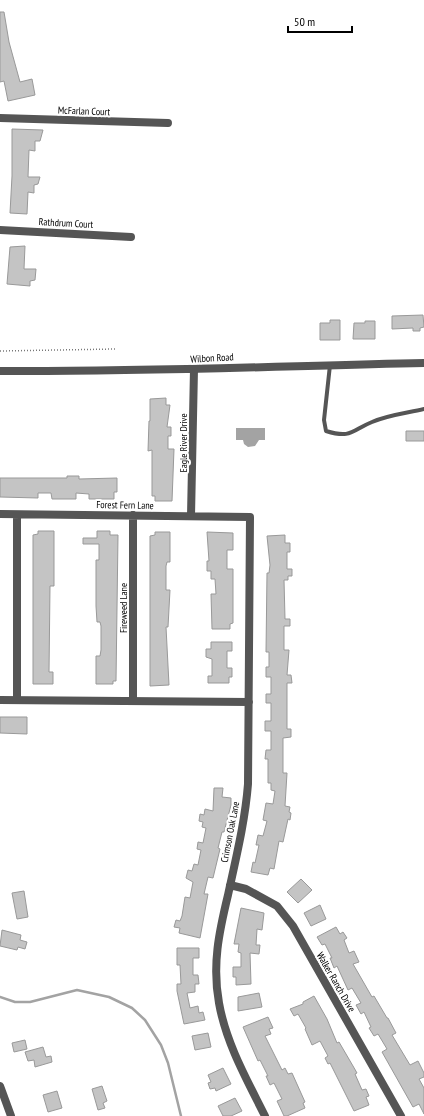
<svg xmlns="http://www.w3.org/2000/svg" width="424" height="1116" viewBox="0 0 424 1116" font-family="'PT Sans Narrow',sans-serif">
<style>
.water{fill:#a3a3a3}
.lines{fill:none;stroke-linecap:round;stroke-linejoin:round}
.stream{stroke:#a3a3a3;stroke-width:2.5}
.building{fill:#c4c4c4;stroke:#999}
.path{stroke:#777;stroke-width:1.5;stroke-dasharray:1 2;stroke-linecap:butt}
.lane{stroke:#555;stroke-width:4}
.street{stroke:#555;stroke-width:8}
.labels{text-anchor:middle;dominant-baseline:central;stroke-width:4;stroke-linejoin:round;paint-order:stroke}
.street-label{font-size:10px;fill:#000;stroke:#fff}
</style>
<rect width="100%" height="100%" fill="#fff"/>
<!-- water -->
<path class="water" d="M236,428H265V440H259L255,446L248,447L244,444L243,440H236Z"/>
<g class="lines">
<!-- stream -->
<path class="stream" d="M0,997L15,1002H30L77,990L109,997L132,1008L145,1020L161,1045L168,1063L181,1116"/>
</g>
<!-- building -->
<path class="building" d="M0,12H4L9,42L20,82L32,79L35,95L8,101L4,81L0,82Z
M12,129L43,130L40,141H35V151L29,150L28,177H40L38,184L34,185V193L28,192L27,214L10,213L12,176Z
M25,246L24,269H36L35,280L30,281V286L7,284L10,247Z
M423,315L424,327L420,328V331H413V328L392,329V316Z
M330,320H340V340H320V323H330Z
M365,321H375V339H353L354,323H365Z
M166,398V405H170L167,427H171V436H168V449H174L172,501H155V496H152V450L148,451L149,421H150V399Z
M406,431H424V441H406Z
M67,476H79V479L117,478V492H114V499H89V494L76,493V499H52L51,493H38V498L0,497V478H67Z
M38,531H54V586H50L49,672H53V684H33V535L38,534Z
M97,531H110V535H118L116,681H113V684H96V656H100L101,650V626L100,622H97L96,606V560H99V544H83V538H97Z
M155,532H170V562H167L166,566V590H170L168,627H166L169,685L150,686V536L155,535Z
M207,532L233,533V550H227V569H233V623L230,624V629H212L211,594H216L215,579H211V571H207V561H209Z
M285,535V543H290V552H287V569H292V576H288V580H284L285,619H290V626H284V650H289L287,675H291L292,683H287V729H291V737L283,738V773H287L285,806L290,807L289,812L291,813L290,820L288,819L283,842L279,841L274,869L270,868L268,875L251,872L253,862L255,863L259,845H256L258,835L263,836L267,821L263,820L266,803L273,804L275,791L271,790V783H268V759H265L266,750H271V731H265V721H271V703H266V694H271V677H266V667H269V652H266L267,573H269L270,565L267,536Z
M211,642H232V651H227V668H232V677H229V683H208V676H212V659L206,657V649H211Z
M0,717H27V734L0,733Z
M214,788H223L222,797L231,798V805L224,832H222L218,848L220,849L213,878L208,877L204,894H208L200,938L179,933L180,928L174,927L176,920L180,921L182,916L185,897L190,898L193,882L186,878L188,870L192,871L194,864L198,865L201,850L197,849L198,842L203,843L206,828L202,827L203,822L199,821L200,814L204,815L205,809L213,811Z
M301,879L312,890L298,903L287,892Z
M24,891L28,917L17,919L12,893Z
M320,905L326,919L311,926L304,913Z
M241,908L264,913L262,930L257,929L256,945H260L259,954L250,953L251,984L236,985V977H233V967H241V953L238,952L239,944H234Z
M336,927L340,934L343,932L347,938L344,940L349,953L354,951L359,962L353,964L372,997L374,996L387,1018H388L396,1033L392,1035L410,1065L418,1061L424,1073V1077L419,1079L424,1088V1114L419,1104L413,1107L382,1052L387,1049L378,1034L374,1036L369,1028L371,1027L364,1012L361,1014L356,1005L361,1003L352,988L348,990L337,966L334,968L330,958H332L325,944L322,945L317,937Z
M2,930L21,935L20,940L27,942L25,949L18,947L17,950L0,946Z
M177,948H199V958H193V975H198L199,984H195V992L187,993L190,1008L198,1006L199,1013L203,1012L205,1020L184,1024L177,991V984H181L180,965H177Z
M259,993L262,1007L238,1011V997Z
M314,996L327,1019L337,1043L339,1042L353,1066L357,1073L355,1074L362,1090L366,1089L369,1096L366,1097L369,1105L354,1111L330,1063L328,1064L325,1058L328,1056L320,1041L312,1045L305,1029L306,1028L298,1014L294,1016L290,1009L303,1004V1002Z
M268,1017L273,1028L269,1029L271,1034L265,1036L282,1070L285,1068L288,1074L292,1073L305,1102L303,1103L305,1108L287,1116H284L277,1101L282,1099L274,1083L270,1085L266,1076H268L260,1060L258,1061L243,1027Z
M208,1033L211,1047L195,1050L192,1036Z
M25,1040L27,1049L14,1052L12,1043Z
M43,1047L46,1057L51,1056L52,1062L35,1067L34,1060L28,1061L25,1052Z
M223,1068L231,1084L216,1091L215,1088L210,1089L208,1083L211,1082L208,1075Z
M102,1086L107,1101L103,1103L105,1108L98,1110L92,1089Z
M57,1091L62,1108L48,1112L43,1095Z
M235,1098L242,1111L231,1116H223L218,1106Z"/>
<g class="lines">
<!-- path -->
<path class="path" d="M0,351L115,349"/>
<!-- lane -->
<path class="lane" d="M330,365L324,420L326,431C352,439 352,430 372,422C388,415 407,413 424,409"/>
<!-- street -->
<path class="street" d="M0,118L168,123
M0,230L131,237
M0,371C141,372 283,366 424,363
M0,514L250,517L248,784C245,822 236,858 228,895C219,932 212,965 219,1003C226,1043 247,1080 265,1116
M17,515V700
M191,516L194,369
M0,700L249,702
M133,701V515
M230,885L246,889L277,906L293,926L401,1116
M0,1086L11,1116"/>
</g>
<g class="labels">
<!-- street labels -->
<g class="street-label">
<text transform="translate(84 111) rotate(2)">McFarlan Court</text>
<text transform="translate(66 223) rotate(3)">Rathdrum Court</text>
<text transform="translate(212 358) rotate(-3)">Wilbon Road</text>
<text transform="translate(183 443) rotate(-90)">Eagle River Drive</text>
<text transform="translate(125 505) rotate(1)">Forest Fern Lane</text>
<text transform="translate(123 608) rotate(-90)">Fireweed Lane</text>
<text transform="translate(230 832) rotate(-79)">Crimson Oak Lane</text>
<text transform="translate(336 982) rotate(60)">Walker Ranch Drive</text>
</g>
</g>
<!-- scale -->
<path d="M288 26v6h64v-6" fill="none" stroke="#000000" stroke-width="2"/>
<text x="294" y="26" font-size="12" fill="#000000" stroke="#ffffff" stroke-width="3" paint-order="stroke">50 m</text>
</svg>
